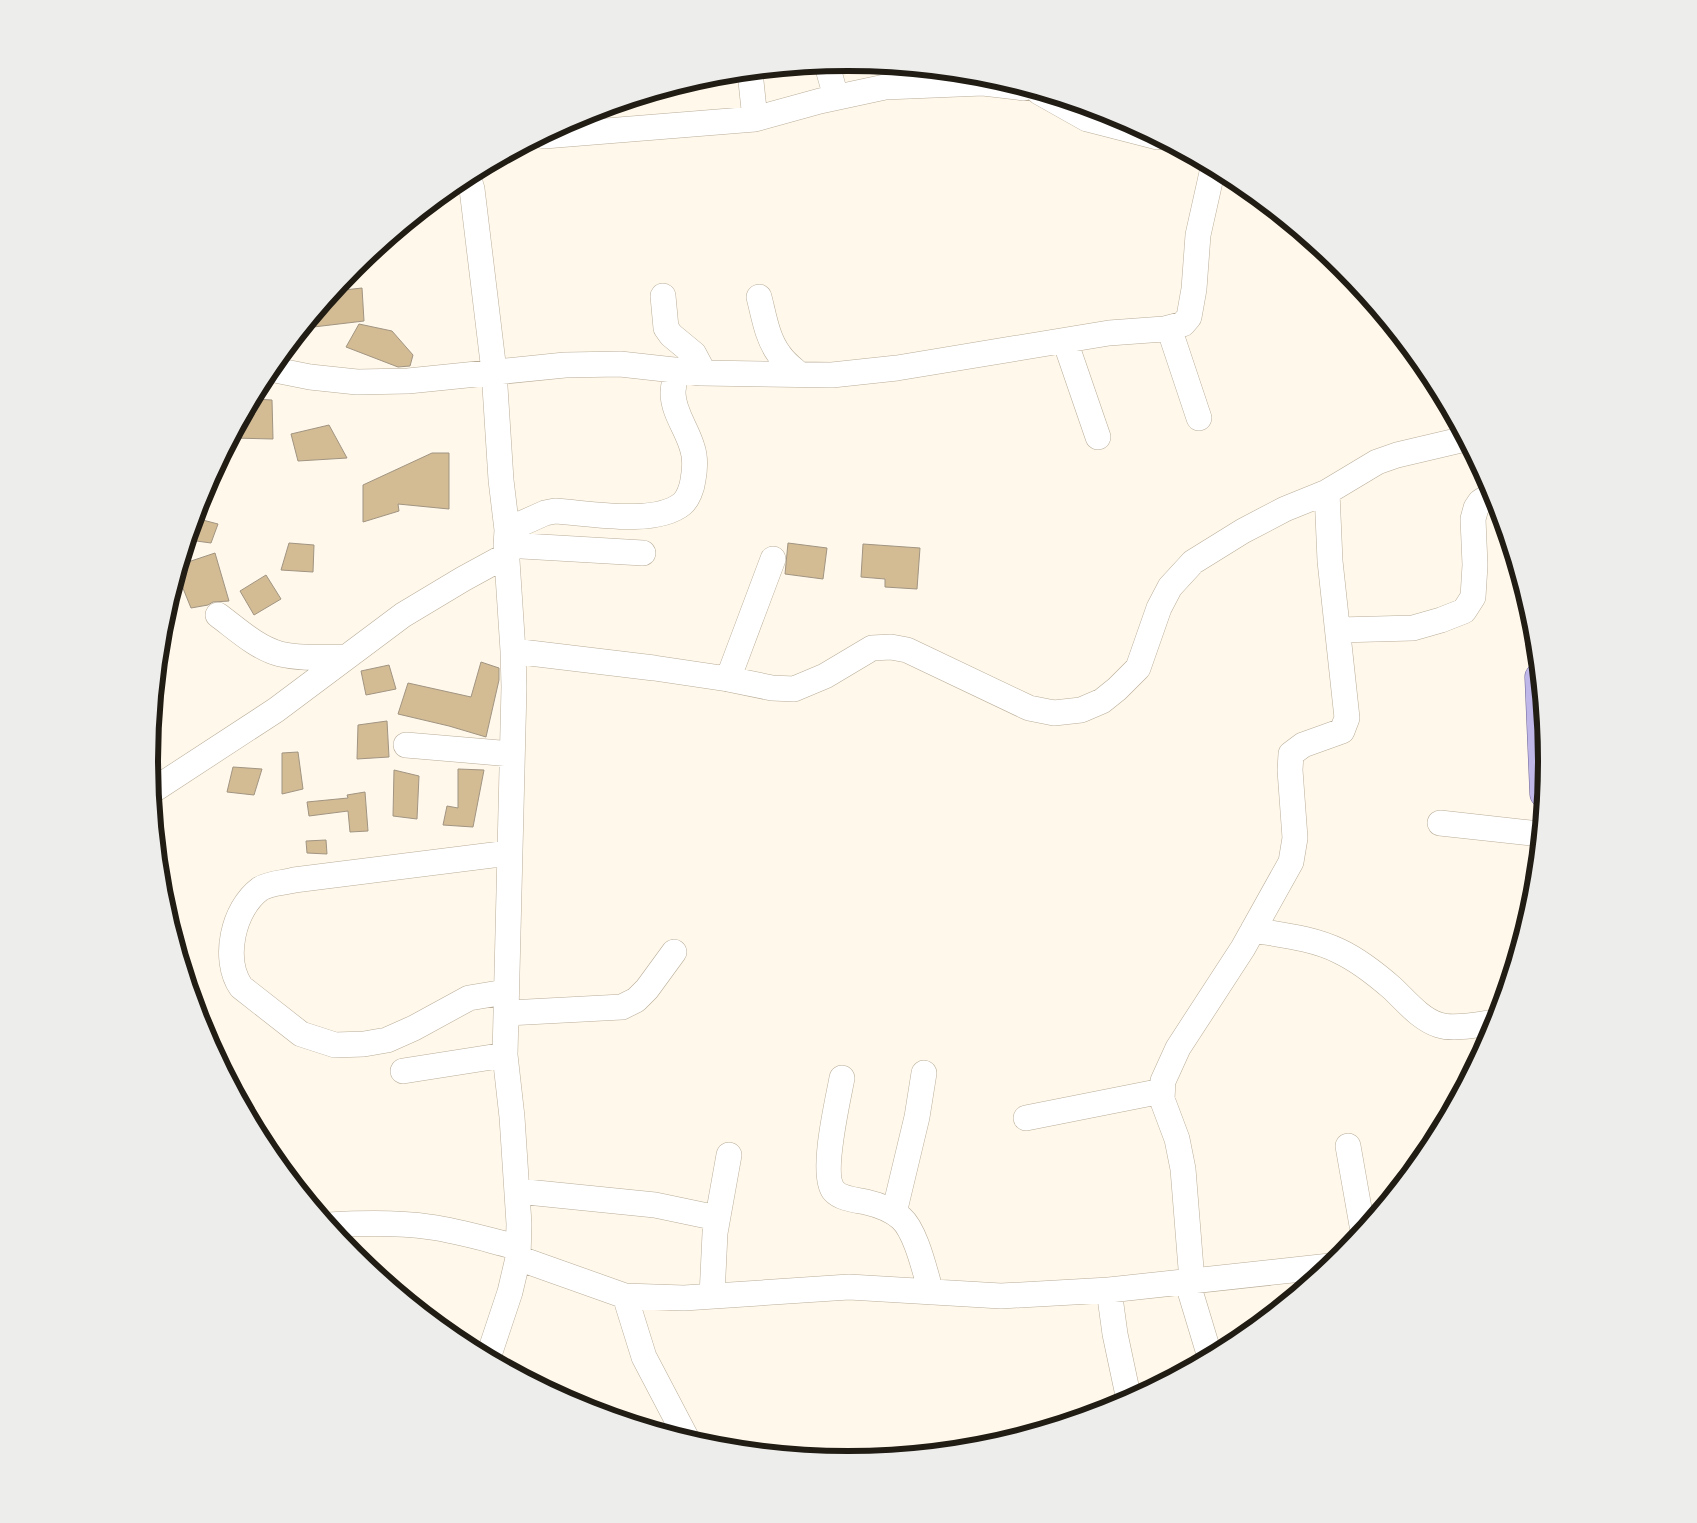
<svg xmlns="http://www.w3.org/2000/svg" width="1697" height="1523" viewBox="0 0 1697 1523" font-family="'Fira Sans Condensed',sans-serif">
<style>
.building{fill:#d3bb94;stroke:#a19582}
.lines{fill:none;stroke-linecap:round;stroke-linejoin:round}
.minor-casing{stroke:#b9ad99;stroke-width:26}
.major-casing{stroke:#6b6294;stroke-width:29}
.minor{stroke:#fff;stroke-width:25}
.major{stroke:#beb7e8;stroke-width:28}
.rim{fill:none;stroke:#211d15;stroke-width:6}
</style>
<rect width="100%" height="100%" fill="#fff8eb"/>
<!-- building -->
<path class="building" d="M362,288L364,321L305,328L335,291Z
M359,324L392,331L413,355L410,366L398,367L346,347Z
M254,399L272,400L273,439L233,438Z
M329,425L347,458L298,461L291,434Z
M432,453H449V509L398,504L399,511L363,522V485Z
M195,518L218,524L211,543L189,540Z
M289,543L314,545L313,572L281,570Z
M788,543L827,548L823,579L785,574Z
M863,544L920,548L917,589L885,587V579L861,577Z
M215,553L229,601L213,602L208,605L191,608L178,576L182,564Z
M266,575L281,599L254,615L240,591Z
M481,662L499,668V680L486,737L449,726L398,714L408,683L471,697Z
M389,665L396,689L366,695L361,671Z
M387,721L389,757L357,759L358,725Z
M298,752L303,789L282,794V753Z
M233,767L262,769L254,795L227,792Z
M458,769L484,770L473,827L443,825L447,806L458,808Z
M394,770L419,776L417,819L393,816Z
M365,792L368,831L350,832L348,811L309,816L307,802L348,798L347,795Z
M326,840L327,854L307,853L306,841Z"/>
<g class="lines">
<!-- minor casing -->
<g class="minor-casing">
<path id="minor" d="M827,65L836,97
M750,72L755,119
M1039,92L1087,119L1157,137
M544,136L755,119L820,101L885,87L983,83L1024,88
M468,176L472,189L494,371L501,480L507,530L506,545L513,651L514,687L505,1055L512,1117L519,1224L518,1258L510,1292L488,1358
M663,296L666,328L671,335L694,354L704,373
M759,297C764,316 767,338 779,354C784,362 792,368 799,374
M1169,328L1199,418
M1065,341L1098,437
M270,369L310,377L357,382L408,381L565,365L620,364L701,373L832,375L897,368L1109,333L1164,329L1183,324L1189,317L1194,289L1198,235L1213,168
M507,530L545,513L555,511C588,513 655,526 682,504C688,499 692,488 693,480C695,469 696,458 692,447C687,429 673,412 673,393C673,385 676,377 677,370
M506,545L643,553
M218,615C237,629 257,648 280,654C301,659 325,657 346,657
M1339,630L1413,628L1441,620L1464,611L1473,597L1475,565L1473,519L1476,508L1480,502L1494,493
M513,651L654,668L728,679L772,688L794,689L825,676L872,648L891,647L907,650L1029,708L1054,713L1081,710L1102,701L1117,689L1138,668L1159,608L1170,587L1193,562L1243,531L1285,509L1327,492L1377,462L1397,455L1465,439
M728,679L773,559
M406,745L512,754
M152,791L276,710L403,615L463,579L507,555
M1440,823L1540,834
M1253,930C1281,935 1313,938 1339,951C1358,960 1376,974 1392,988C1406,1001 1420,1019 1439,1025C1454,1030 1481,1024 1496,1022
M505,992L469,998L414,1028L387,1040L364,1044L335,1045L301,1034L241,987C222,959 233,909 260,889C269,883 284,883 294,880L509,853
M506,1013L622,1007L636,1000L647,989L674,952
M403,1071L505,1055
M842,1078C838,1100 820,1175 834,1191C841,1199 857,1200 866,1202C879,1205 891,1209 901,1218C916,1231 925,1272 931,1292
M1026,1118L1162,1091
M1348,1146L1363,1231
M517,1191L655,1205L717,1218
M894,1213L917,1117L924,1073
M329,1225C363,1223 396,1222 430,1227C460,1231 488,1240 517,1247
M518,1258L625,1296L684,1298L849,1287L1001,1296L1109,1290L1330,1266
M1187,1281L1210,1357
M1192,1281L1183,1169L1177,1139L1162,1099L1163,1081L1178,1048L1243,948L1291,862L1295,838L1290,770L1291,754L1303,745L1342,731L1347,718L1330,561L1327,492
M1109,1290L1115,1334L1129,1400
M625,1296L644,1357L687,1439
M712,1296L715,1233L729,1155"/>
</g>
<!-- major casing -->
<g class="major-casing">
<path id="major" d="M1539,677L1544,794"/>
</g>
<!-- minor -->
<use href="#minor" class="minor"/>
<!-- major -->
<use href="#major" class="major"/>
</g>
<!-- crop -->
<path d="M0 0H1697V1523H0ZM158 761a690 690 0 1 1 1380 0a690 690 0 1 1-1380 0Z" fill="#ededec" fill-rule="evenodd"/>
<path class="rim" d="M158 761a690 690 0 1 1 1380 0a690 690 0 1 1-1380 0Z"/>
</svg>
